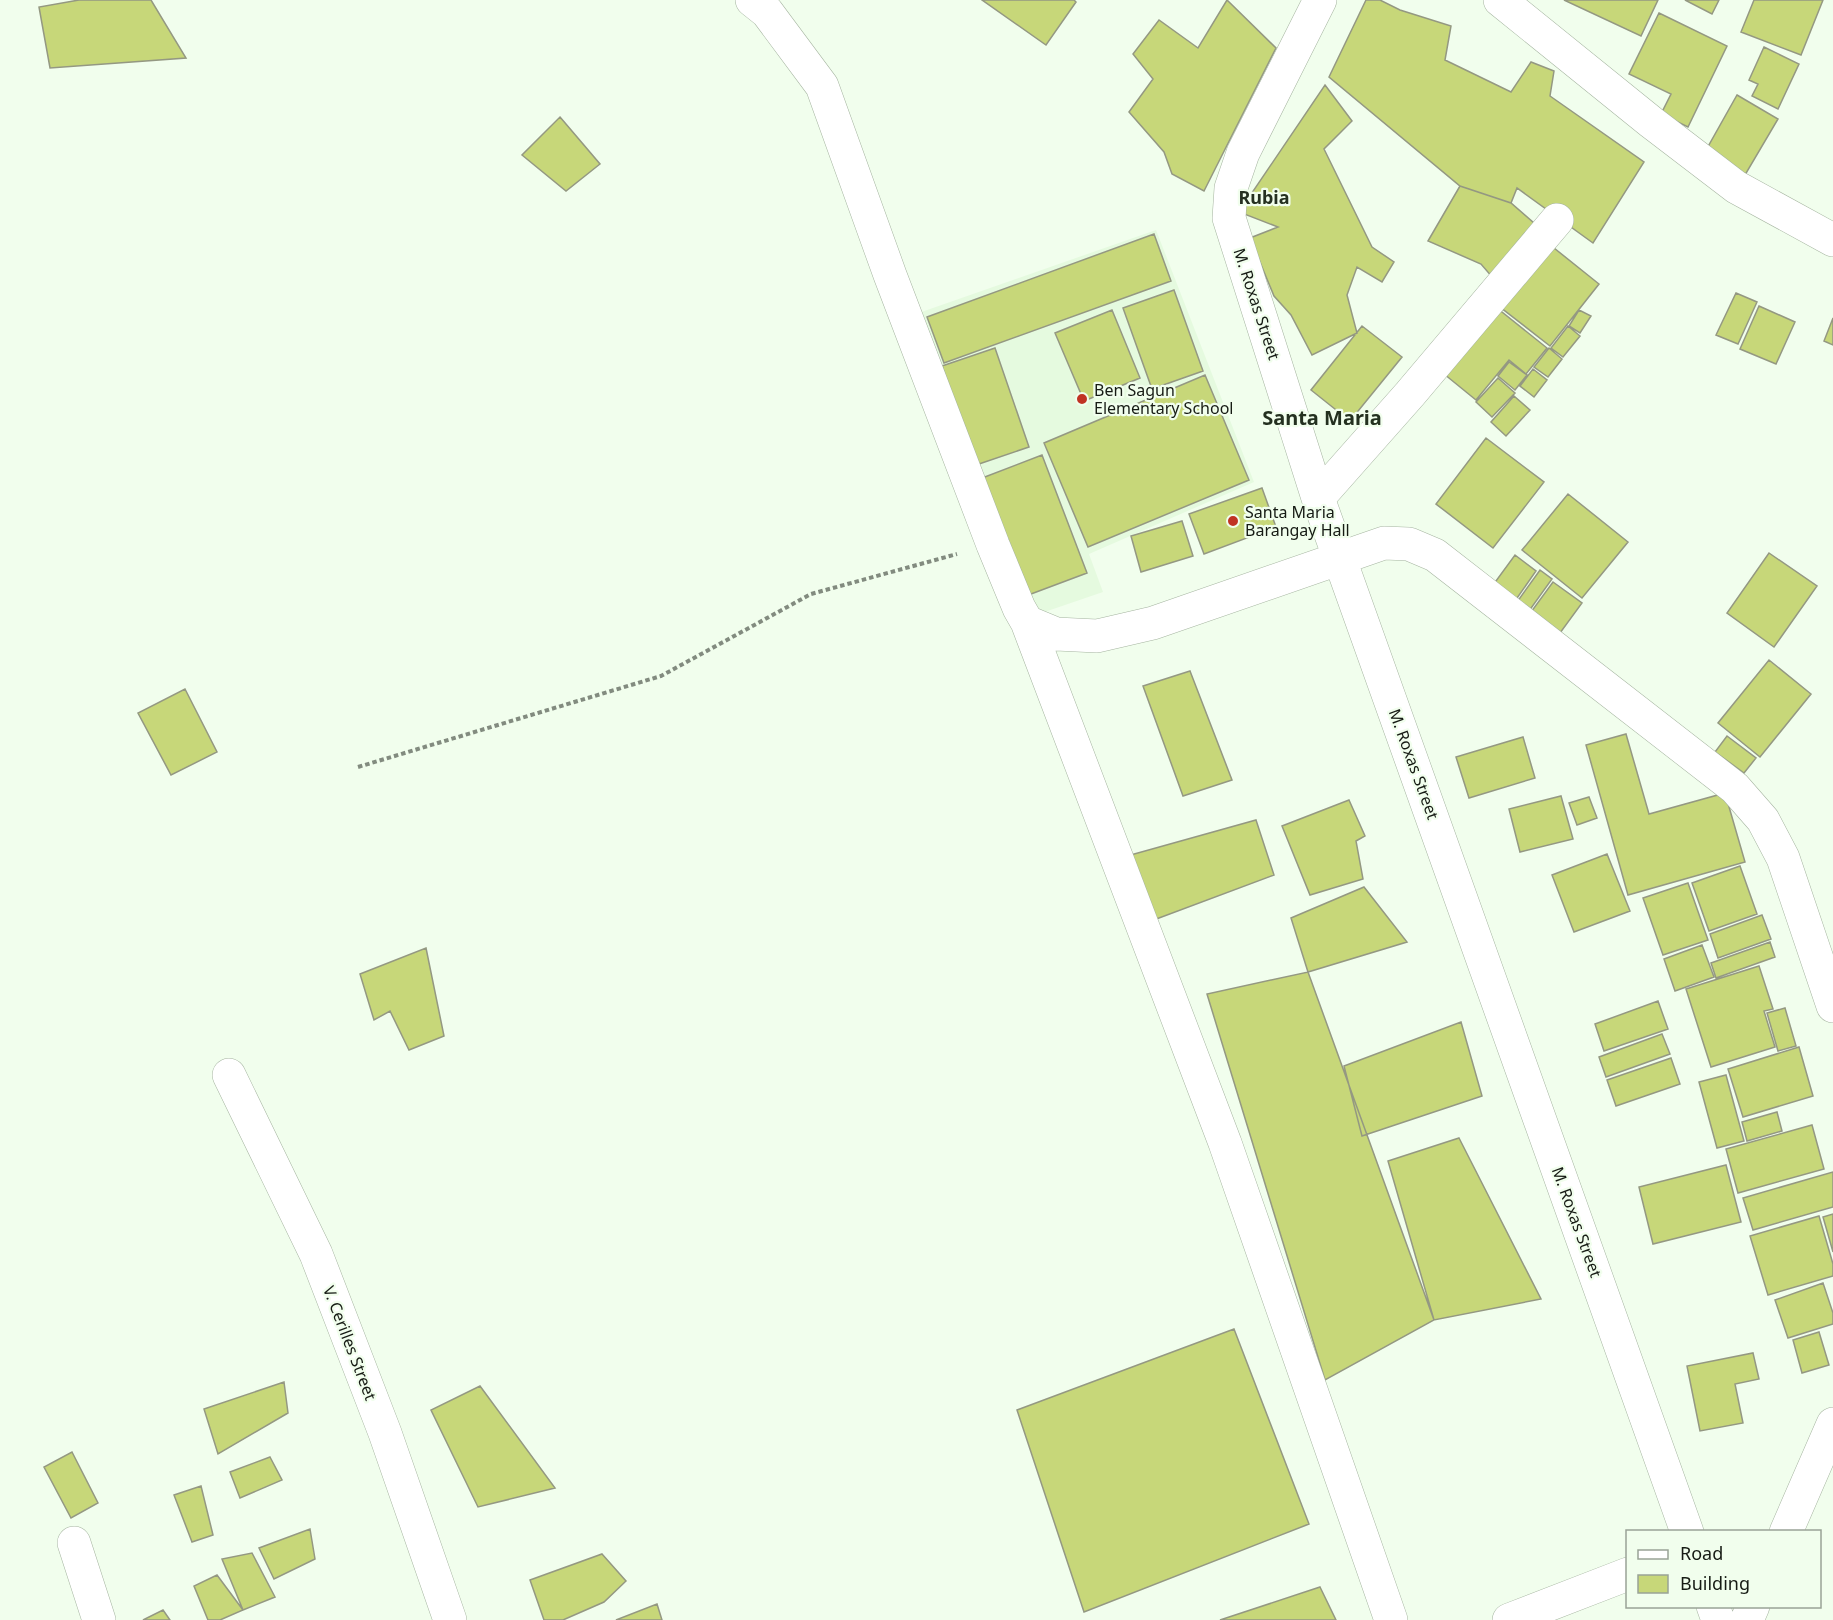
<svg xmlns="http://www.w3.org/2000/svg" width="1833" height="1620" viewBox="0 0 1833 1620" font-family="'Noto Sans',sans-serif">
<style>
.built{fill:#e5fadf}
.building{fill:#c7d779;stroke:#949882;stroke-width:1.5}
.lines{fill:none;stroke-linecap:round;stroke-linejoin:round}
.minor-casing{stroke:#a6b5a1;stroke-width:34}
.path{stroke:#828b7f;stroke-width:4;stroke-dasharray:4.5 3;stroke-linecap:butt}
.minor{stroke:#fff;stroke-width:33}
.poi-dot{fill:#c03323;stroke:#f1feed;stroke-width:2}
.labels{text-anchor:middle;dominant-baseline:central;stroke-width:4.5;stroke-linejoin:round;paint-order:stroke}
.street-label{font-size:16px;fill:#161b14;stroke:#f1feed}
.poi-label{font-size:16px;fill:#161b14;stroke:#f1feed;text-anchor:start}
.neighbourhood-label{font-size:18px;font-weight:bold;fill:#243020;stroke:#f1feed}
.quarter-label{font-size:20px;font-weight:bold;fill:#243020;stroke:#f1feed}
</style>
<rect width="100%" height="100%" fill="#f1feed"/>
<!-- built -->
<path class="built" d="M1156,230L1254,482L1089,554L1103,592L1027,618L910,316Z"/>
<!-- building -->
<path class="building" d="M79,0H151L186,58L50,68L39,7Z
M982,0H1074L1076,2L1046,45Z
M1227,0L1276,48L1204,191L1172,174L1164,152L1129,112L1153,79L1133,54L1159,20L1198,48Z
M1366,0H1380L1400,10L1451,26L1445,60L1511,92L1531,62L1554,71L1550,96L1644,162L1593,243L1517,188L1511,203L1460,186L1329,77Z
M1564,0H1658L1641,36Z
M1685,0H1719L1712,14Z
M1754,0H1823L1801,55L1741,32Z
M1659,13L1727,46L1688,127L1661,114L1671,94L1629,74Z
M1764,47L1799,64L1778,109L1752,96L1758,84L1749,80Z
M1325,85L1352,121L1324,149L1372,247L1394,262L1382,282L1357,267L1347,295L1357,333L1312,355L1291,315L1274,296L1250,238L1278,227L1239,212Z
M1737,95L1778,119L1745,175L1705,152Z
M560,117L600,164L566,191L522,155Z
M1460,186L1511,203L1542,230L1493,278L1481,264L1428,241Z
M1154,234L1171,281L944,363L927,317Z
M1549,244L1599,284L1550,346L1500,307Z
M1174,290L1203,371L1152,389L1123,308Z
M1736,293L1757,302L1738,344L1716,335Z
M1759,306L1795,322L1776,364L1740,349Z
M1497,308L1547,348L1526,374L1509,360L1476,400L1444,374Z
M1112,310L1140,378L1084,401L1055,333Z
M1579,310L1591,316L1580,333L1569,326Z
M1833,318V345L1824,341Z
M1362,326L1402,357L1350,421L1311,390Z
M1568,326L1580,336L1563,357L1551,348Z
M995,348L1029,447L976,465L942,366Z
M1549,348L1562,359L1548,377L1534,367Z
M1509,362L1527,375L1515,390L1498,376Z
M1533,369L1547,380L1534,397L1520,386Z
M1205,375L1249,480L1088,547L1044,443Z
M1498,378L1515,393L1492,417L1476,402Z
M1514,396L1530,410L1506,436L1491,422Z
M1486,438L1544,482L1493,548L1436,504Z
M1042,455L1087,573L1023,597L977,480Z
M1262,488L1276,527L1204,554L1189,514Z
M1568,494L1628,542L1582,598L1522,550Z
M1182,521L1193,556L1141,572L1131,536Z
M1769,553L1817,586L1774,647L1727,613Z
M1515,555L1536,571L1515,601L1493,585Z
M1540,570L1552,579L1529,611L1517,602Z
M1553,582L1582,603L1560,633L1531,612Z
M1769,660L1811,694L1760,757L1718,723Z
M1190,671L1232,780L1183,796L1143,686Z
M185,689L217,752L171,775L138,713Z
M1626,734L1649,814L1725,793L1745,862L1628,895L1586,745Z
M1727,736L1756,758L1744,773L1715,752Z
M1523,737L1535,778L1469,798L1456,757Z
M1561,796L1573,839L1520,852L1509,809Z
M1589,797L1597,818L1577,825L1569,803Z
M1349,800L1365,836L1356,841L1363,879L1310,895L1282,826Z
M1256,820L1274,875L1151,921L1127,856Z
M1607,854L1630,911L1574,932L1552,875Z
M1740,866L1757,914L1709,931L1692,883Z
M1688,883L1708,940L1663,955L1643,898Z
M1364,887L1407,942L1308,972L1291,918Z
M1762,915L1771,939L1718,958L1710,934Z
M1770,942L1775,957L1716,978L1711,963Z
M1702,945L1714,977L1675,991L1664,959Z
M426,948L444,1036L409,1050L390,1011L374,1020L360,974Z
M1759,966L1773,1009L1764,1011L1775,1047L1711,1067L1686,989Z
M1308,972L1434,1320L1325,1380L1207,994Z
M1658,1001L1668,1029L1604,1051L1595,1024Z
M1785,1008L1796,1046L1778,1051L1767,1013Z
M1461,1022L1482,1096L1362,1136L1344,1066Z
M1662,1034L1670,1054L1606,1077L1599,1057Z
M1799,1047L1813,1096L1743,1117L1728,1069Z
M1671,1058L1680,1084L1616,1106L1607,1080Z
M1726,1075L1744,1141L1717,1148L1699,1082Z
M1777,1112L1782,1131L1747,1141L1742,1122Z
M1812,1125L1824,1169L1738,1193L1726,1149Z
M1459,1138L1541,1299L1434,1320L1388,1161Z
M1726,1165L1741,1222L1653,1244L1639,1187Z
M1833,1172V1207L1753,1230L1743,1198Z
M1833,1214V1252L1823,1217Z
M1819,1216L1833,1264V1276L1768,1295L1750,1236Z
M1823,1283L1833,1313V1324L1788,1338L1775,1300Z
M1234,1329L1309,1524L1084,1612L1017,1410Z
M1819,1332L1829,1365L1802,1373L1793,1340Z
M1753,1353L1759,1379L1735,1384L1743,1423L1700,1431L1687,1366Z
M284,1382L288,1413L218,1454L204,1409Z
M480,1386L555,1488L478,1507L431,1410Z
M72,1452L98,1503L71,1518L44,1467Z
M270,1457L282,1480L240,1498L230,1472Z
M201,1486L213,1535L192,1542L174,1495Z
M310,1529L315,1559L274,1579L259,1548Z
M252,1553L275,1597L243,1610L222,1559Z
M602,1554L626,1581L604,1602L563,1620H544L530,1580Z
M217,1575L243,1610L220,1620H208L194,1586Z
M1320,1587L1336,1620H1220Z
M657,1604L662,1620H616Z
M163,1610L170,1620H143Z"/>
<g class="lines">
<!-- minor casing -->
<g class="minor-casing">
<path id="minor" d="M752,0L767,12L822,86L890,275L993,545L1019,608L1027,622L1056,634L1097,636L1153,623L1384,543L1409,544L1435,555L1735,788L1763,820L1783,858L1833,1006
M1320,0L1243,153L1231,188L1229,218L1318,498L1687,1532
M1500,0L1651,122L1736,187L1833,240
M1318,498L1410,394L1557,220
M1027,622L1225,1143L1391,1620
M229,1075L316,1254L385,1433L450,1620
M1786,1532L1833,1424
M74,1543L99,1620
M1713,1606L1718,1620
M1509,1620L1628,1574
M1747,1620L1753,1606"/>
</g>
<!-- path -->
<path class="path" d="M358,767L661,676L811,594L957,554"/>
<!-- minor -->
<use href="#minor" class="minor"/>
</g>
<!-- markers -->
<g class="poi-dot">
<circle cx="1082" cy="399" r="6"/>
<circle cx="1233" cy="521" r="6"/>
</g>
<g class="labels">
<!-- street labels -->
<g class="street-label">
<text transform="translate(1257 304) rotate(72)">M. Roxas Street</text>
<text transform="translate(1414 764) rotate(70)">M. Roxas Street</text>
<text transform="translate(1577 1222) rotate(70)">M. Roxas Street</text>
<text transform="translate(350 1343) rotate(69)">V. Cerilles Street</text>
</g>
<!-- poi labels -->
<g class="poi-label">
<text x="1094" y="390">Ben Sagun<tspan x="1094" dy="18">Elementary School</tspan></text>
<text x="1245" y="512">Santa Maria<tspan x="1245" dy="18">Barangay Hall</tspan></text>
</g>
<!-- neighbourhood labels -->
<g class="neighbourhood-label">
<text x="1264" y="197">Rubia</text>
</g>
<!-- quarter labels -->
<g class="quarter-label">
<text x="1322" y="417">Santa Maria</text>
</g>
</g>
<!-- legend -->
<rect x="1626" y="1530" width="195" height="78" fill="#f1feed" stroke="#99a396" stroke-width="1.5"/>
<rect x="1638" y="1550" width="30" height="9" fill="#ffffff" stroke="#99a396" stroke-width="1.5"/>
<text x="1680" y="1560" font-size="18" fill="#161b14">Road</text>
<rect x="1638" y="1575" width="30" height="18" fill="#c7d779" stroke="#99a396" stroke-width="1.5"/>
<text x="1680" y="1590" font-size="18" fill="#161b14">Building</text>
</svg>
